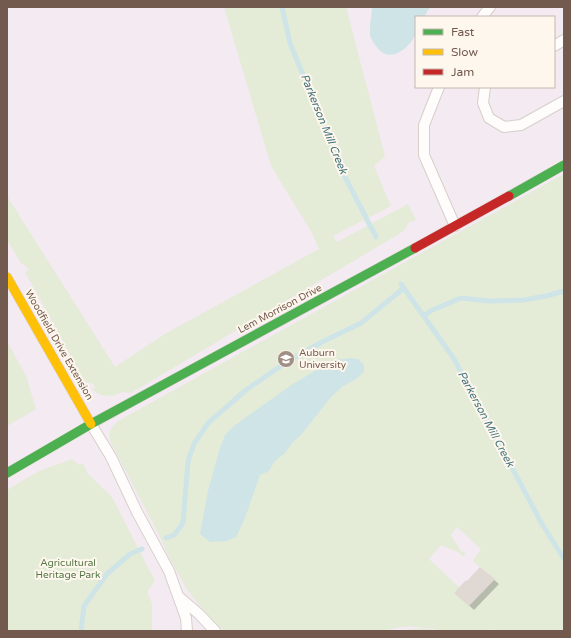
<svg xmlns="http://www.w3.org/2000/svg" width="571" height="638" viewBox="0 0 571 638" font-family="'Varela Round',sans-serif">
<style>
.education{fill:#f3eaf2;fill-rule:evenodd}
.green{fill:#e4ecd8;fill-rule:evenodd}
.water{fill:#cee4e6}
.shadow{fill:#0003}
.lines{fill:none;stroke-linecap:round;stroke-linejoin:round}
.stream{stroke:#cee4e6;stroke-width:5}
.building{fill:#e0d8d2}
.lane-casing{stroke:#d6cfca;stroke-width:12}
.fast-casing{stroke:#d6cfc8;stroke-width:10}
.slow-casing{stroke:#d6cfc8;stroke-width:10}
.jam-casing{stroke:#d6cfc8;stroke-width:10}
.lane{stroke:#fefdfc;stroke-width:10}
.fast{stroke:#4caf50;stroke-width:9}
.slow{stroke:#ffc107;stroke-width:9}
.jam{stroke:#c62828;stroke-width:9}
.labels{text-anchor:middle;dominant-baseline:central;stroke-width:4;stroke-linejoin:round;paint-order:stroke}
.street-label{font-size:10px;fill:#735a4e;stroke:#fef7ee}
.poi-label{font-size:10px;fill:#735a4e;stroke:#fef7ee;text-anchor:start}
.park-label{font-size:10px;fill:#567846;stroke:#fef7ee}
.water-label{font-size:11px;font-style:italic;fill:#46767e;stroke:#fef7ee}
</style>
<rect width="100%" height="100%" fill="#f7f2ec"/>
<!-- education -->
<path class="education" d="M7,7H564V631H7ZM416,17H554V87H416Z"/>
<!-- green -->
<path class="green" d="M224,7H346L385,156L374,166L391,206L333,236L337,242L408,204L416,220L409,222L404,231L131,393L123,392L116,395L109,396L101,395L92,390L95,387L93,384L85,382L25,272L29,270L27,267L21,263L7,240V196L115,367L163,335L319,249L312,233L271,166Z
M564,174V631H497L496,629L492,631C478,631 458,633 444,631C424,627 406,623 385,631H223L198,604L186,588L168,555L158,533L110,441C109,430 110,428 118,421ZM457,527L481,549L473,561L495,579L483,593L459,587L429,559L441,545L460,553L462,556H464L465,552L461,551L451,535Z
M7,341L26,376L36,409L7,426Z
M72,459L79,465L83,463L88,474L112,497L155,581L147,592L152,603V631H7V490L39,471Z
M421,628L439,631H396Z"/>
<!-- water -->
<path class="water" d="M372,7H430L424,17H416C416,22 417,28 416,33C412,44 398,58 385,54C380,52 373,43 371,38C368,33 372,14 372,7Z
M351,358L358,359L364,365V372L355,380L343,386L331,397L301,435L292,443L285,453L275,461L269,471L260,475L245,518L236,537L227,541L210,542L200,534L208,491L219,451L225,435L234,426L256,410L293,384L321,367L336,360Z"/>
<!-- shadow -->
<path class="shadow" d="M480,568L499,584L474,610L460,597L467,583Z"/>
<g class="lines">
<!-- stream -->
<path class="stream" d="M282,7L290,43L344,175L376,237
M401,284L454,359L542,524L564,559
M424,316L430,311L461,298L488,301L524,300L546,296L564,291
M166,538L174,535L183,523L188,461L194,444L208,423L246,390L285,363L322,342L361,323L404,288
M81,631L84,606L107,574L130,554L142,549"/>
</g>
<!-- building -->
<path class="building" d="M480,567L495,579L469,606L454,593L466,580L467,581Z"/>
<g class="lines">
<!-- lane casing -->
<g class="lane-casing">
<path id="lane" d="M482,17L490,7
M554,46L564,40
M439,87L424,125V155L455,226
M485,87L483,103L489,118L504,127L521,125L564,101
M91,424L111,457L137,512L169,571L186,618L187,631
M179,597L199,614L215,631"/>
</g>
<!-- fast casing -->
<g class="fast-casing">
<path id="fast" d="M509,196L564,165
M7,473L91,424L415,248"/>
</g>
<!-- slow casing -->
<g class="slow-casing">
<path id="slow" d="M7,277L91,424"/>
</g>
<!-- jam casing -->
<g class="jam-casing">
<path id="jam" d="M415,248L509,196"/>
</g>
<!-- lane -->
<use href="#lane" class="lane"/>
<!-- fast -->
<use href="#fast" class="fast"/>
<!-- slow -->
<use href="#slow" class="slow"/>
<!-- jam -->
<use href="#jam" class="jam"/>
</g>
<!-- icons -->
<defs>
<g id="university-disc" transform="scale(0.9)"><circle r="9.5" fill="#a18f85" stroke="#fef7ee"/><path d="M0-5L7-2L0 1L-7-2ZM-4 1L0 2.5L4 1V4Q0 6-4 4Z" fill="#fff"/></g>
</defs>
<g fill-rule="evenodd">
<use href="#university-disc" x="286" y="359"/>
</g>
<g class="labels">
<!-- street labels -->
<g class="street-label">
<text transform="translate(280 309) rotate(-28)">Lem Morrison Drive</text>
<text transform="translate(59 345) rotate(60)">Woodfield Drive Extension</text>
</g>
<!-- poi labels -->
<g class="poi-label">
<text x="299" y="353">Auburn<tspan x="299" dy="12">University</tspan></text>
</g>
<!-- park labels -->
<g class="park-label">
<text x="68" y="563">Agricultural<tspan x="68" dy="12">Heritage Park</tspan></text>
</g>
<!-- water labels -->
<g class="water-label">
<text transform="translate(324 124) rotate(68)">Parkerson Mill Creek</text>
<text transform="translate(486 419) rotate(62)">Parkerson Mill Creek</text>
</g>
</g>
<!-- border -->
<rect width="571" height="638" fill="none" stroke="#735a4e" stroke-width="16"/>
<!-- legend -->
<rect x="415" y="16" width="140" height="72" fill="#fef7ee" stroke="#c6b8ae"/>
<rect x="423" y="29" width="20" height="6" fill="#4caf50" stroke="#c6b8ae"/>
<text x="451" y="36" font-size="12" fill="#735a4e">Fast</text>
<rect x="423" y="49" width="20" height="6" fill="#ffc107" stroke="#c6b8ae"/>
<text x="451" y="56" font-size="12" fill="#735a4e">Slow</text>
<rect x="423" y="69" width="20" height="6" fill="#c62828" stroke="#c6b8ae"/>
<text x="451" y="76" font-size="12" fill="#735a4e">Jam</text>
</svg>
